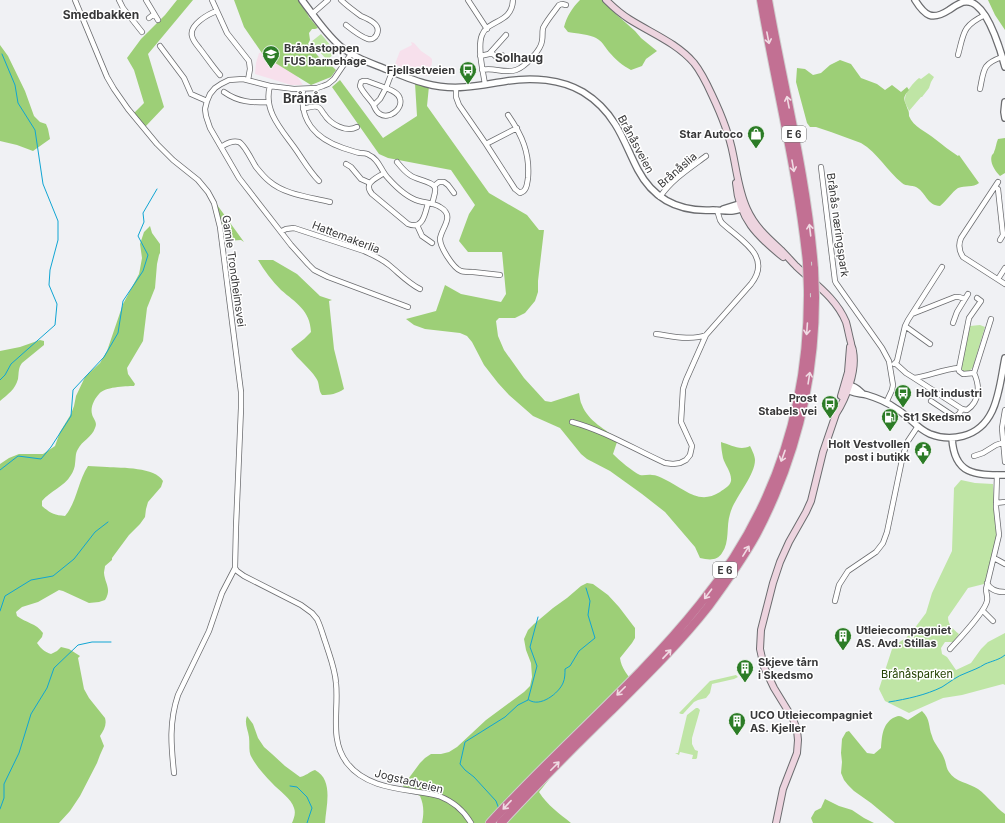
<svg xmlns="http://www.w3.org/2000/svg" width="1005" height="823" viewBox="0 0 1005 823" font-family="Inter,sans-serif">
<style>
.education{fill:#f7e0ec}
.green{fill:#bfe5a5}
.forest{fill:#9dcf77}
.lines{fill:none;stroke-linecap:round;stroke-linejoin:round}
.stream{stroke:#10a5d3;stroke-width:1}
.minor-casing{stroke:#6b6c6f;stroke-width:6}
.tertiary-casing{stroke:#6b6c6f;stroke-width:8}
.secondary-casing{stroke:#6b6c6f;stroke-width:8}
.motorway-casing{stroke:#cfcfcf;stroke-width:10}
.minor{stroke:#fff;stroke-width:4.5}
.tertiary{stroke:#fff;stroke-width:5.5}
.secondary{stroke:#edd4df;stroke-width:6}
.motorway{stroke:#c27093;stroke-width:8}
.motorway-bridge-casing{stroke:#cfcfcf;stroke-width:10;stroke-linecap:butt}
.motorway-bridge{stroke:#c27093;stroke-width:8}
.oneway{stroke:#f0dbe4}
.labels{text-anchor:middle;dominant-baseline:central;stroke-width:3;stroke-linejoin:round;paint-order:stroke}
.shield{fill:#fff;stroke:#747474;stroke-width:1}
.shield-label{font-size:10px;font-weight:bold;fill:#383839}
.poi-label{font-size:11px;font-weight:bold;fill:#383839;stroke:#fff;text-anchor:start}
.street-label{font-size:11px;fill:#383839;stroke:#fff}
.park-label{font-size:11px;fill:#234101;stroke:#fff}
.neighbourhood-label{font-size:12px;font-weight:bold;fill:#383839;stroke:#fff}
.quarter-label{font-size:13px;font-weight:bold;fill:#383839;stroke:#fff}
</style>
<rect width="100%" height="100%" fill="#f0f1f4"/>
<!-- education -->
<path class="education" d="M411,42L414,43L421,51L430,57L432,59V62L430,72H428L427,76L422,75L420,73L402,68L395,64L400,51L412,45Z
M259,53H264L294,72L303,85H291L255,74L256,63Z"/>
<!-- green -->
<path class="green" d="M321,34L336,52L327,60L311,42Z
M929,73L934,77L931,82L929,88L922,97H921L909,111C908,107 904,103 905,99C905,92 914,82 919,78L921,79Z
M980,325L985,327L973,367L969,372H965L961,369L970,326Z
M961,480L975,483L993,484L994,503L998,533L996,544L984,584L968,588L948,617C948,625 953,629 959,634L953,642H945L941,648L942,654L947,657L956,670L971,663L981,649L988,642L1005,633V685L1003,684L962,695L943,698L909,713L885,701L879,689L892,649L901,641L906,638L914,629L926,613L932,593L952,551L954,488Z
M736,675L738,677L734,679L712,684L710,693L706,698L698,700L694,702L683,714H681L679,713L710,681Z
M696,708H698L700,710L692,738V744L695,750L698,751L697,758L696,759H692L693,755L680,752L679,755L675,753H678L687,715Z"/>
<!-- forest -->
<path class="forest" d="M177,0H193L148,54L164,107L145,127L133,114L144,103L134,70L127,58L141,39L165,15Z
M234,0H300L309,17L318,28L315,29H312L309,33L310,40L308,44L323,62L327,61L336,70L331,77L311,85L264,56L244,27Z
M580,0H602L617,15L635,31L641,38L657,51L646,59L642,66L631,70C623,66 615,59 609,52C604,46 603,42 596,38C592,35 574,33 568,32L564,27C567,16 572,8 580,0Z
M988,0H1005V30L995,15Z
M0,45L8,56L25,91L34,116L40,122L46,124L48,129L50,139L33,151L17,145L0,141Z
M840,60L851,64L861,78L877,84L885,90L892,85L901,92L907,87L909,90C901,99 905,100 908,110C909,111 909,115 909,116C913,127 927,132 935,139C943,145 950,151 958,156L959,155L979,183C973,188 965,185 958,188C952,192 946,201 940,206C928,205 927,196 919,189C914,184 906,187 902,183C887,171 878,153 861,143L831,132L816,127H810L807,123L796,82L797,68L805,69L813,75L821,73L830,65Z
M340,80L383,138L417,116L415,83L429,86L427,106L489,193L527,215L539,230H544L538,281V292L535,301L525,313L515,318H499L496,321L498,336L504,350L524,378L545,401L551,402L579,393C580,397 580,402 582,405C588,421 606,430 618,439L613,454C619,460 633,472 640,475C644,476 648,474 652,475C656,475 660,477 664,479C684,488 698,506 720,492C724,489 730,486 731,481C732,473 725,465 723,458C722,453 721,447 721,442C731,445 740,451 750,446C752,450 755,456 755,460C755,476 734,498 730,514C726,526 730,542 722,553C717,561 709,560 700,558L695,547L665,512L642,494L610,471L587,459L581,454L560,428L533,416L509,395L498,383L484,365L472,342L467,336L460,333L425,329L414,325L406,319L436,311L445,285L461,294L501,302L506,294L502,252H468L459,241L469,214L475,205L451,170L388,158L379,154L332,87Z
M1005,138V173L1000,176C995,171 989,162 992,155C993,154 994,153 994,152C996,148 996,143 998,139Z
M215,202L244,242L241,240L226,241L224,238L223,227Z
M150,226L152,233L160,244V253L159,255L157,264L155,288L147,308L143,341L127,368L128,374L135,384L134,386C125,386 104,387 99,394C95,398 90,407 92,414C93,419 98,422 95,428C92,437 82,441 78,449C75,454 76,458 75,464C75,467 73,472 71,475C64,487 50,491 42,501V506C50,513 54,515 65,516C77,502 78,481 88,466C94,466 101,467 107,467C122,468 155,467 163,481L161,487L148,502L146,509L145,517L140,524L129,535L112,558V560L105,566C105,567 104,572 104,573C105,584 112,589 105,600L99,602L89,603L63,591L59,590L38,602L22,607L16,612L17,616C26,623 36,623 43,633L42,637L37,643C41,649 45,652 51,654L57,651L61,647L69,649L80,656L78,658L84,689L89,698L105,718C107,725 104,730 100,736L104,746L100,755L97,763L80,796L70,811L59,823H0V464L9,458L19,454H43L55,446L60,432L71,414L74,406L76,396L85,377L100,363L107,351L123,304L139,274L140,269L142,258L140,244L144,232Z
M258,260H273L297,274L320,296L332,300L329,301L334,349L344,389C337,394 330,395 322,395C318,390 320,383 316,378C309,367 298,360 291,349L304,339L311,332C310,310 296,303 281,290C272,281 264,270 258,260Z
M40,340L44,341V345L22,363C18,368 19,373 18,379C15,390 8,394 0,401V351L20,347Z
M587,583L593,584L608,595L619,607L635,628V638L632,643L620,658C621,668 628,675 634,684L611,716L555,772L539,792C547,805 560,814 571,823H422C424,813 424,805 420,796L404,788L403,786L420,763L425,758L431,754H441L449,752L457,747L486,720L524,692L530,686L532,677L531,663L526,650L524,639L528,630L534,624L553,608L567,598L581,586Z
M922,711C931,720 928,726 932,736C934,744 941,750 944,758C946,762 946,768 949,772C955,782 969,783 978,789C988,796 995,807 1005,814V823H895L871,803L854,791L848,785L844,780L841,773L842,762L841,753L842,739L846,732L849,731L867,753L874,754L881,748C882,737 882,725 893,718C896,717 896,716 899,716C902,716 905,719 908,720Z
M247,716L253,724L258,738L264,747L272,754L285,766L300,777C306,776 309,772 315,770C334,780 326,806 325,823H292C294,818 296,813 294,808C292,799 278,790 272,783C265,776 257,767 252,758C248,752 250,745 249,737C248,730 244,723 247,716Z
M825,799L839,806L852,810L864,818L874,823H813L811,818L815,811L821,808Z"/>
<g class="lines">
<!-- stream -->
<path class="stream" d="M0,380L5,375L11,364L55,325L57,304L49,285L50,270L58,240V221L43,184L35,130L18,103L15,85L2,54
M0,470L18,456L41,459L51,447L71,416L73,390L104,357L118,333L123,301L143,271L148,255L138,236L144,222L143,213L157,189
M0,611L5,596L31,580L53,576L74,559L95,532L108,522
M528,700L537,666L530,647L538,617
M529,700C540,708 559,693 563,683C565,679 565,673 565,669L570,666L579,651L595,638L588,615L590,601L586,588
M889,702C907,699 926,695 942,687C950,682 957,676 966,673C973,670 979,668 985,664C992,661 999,660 1005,655
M290,786L297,787L307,797L312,808L307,823
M0,809L4,798V784L19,753L31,714L47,688L54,668L78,645L92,642H111
M499,809L496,801L474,777L465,770L460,764L465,742L505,717L518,705L528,700"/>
<!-- minor casing -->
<g class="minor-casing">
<path id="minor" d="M75,0L107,77L114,89L128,109L157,144L173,160L198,180L208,192L214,203L220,227L241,392V408L236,527L235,568
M119,0L123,8L142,32
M146,0L158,20
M212,0L217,11
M341,0C347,6 354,11 361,16C366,18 371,20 375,24C381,30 376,41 368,39C361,37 351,29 346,25
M468,0L487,29
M312,14L328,0
M149,18L154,14
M160,46L184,78L191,94L207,101
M351,54L334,79L328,84L323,86L317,88L294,89L270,86L243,79L229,80L221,84L215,88L210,94L207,101L205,109L206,116L210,128L239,178L291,245L308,264L314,270L328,277L408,307
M489,54H493L495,56L502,55
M958,55C964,33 962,26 985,15
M480,56L489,54L506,35
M482,70C494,67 504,74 516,70C525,67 541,50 542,41C543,36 542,33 543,28C547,20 554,12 559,5L562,4L566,5
M220,75C213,67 207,58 200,49C197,45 193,41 192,36C189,25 208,14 217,11L227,33L249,61L250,69L248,80
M485,84C483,72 477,47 482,35C488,19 512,24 513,0
M270,86C263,110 281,129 294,147C302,158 309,171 319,181
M456,88V97L459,105L486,144L515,189L520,193C527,191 527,184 528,178C530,153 522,135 508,115
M303,89C299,120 314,138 343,148C349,150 355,152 360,153C363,153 367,153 369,155C379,159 381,171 388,178C396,187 408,198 419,201C426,203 434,203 440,207C456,216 441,228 440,239C440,247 453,268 461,271C465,272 469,272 473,272C482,273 491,274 500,275
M980,89C984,70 982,64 1002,57
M224,92C238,102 252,103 269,102
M374,105L380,99L386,88C391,90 399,93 400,99C403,109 389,120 380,114C376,112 375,108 373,104C369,98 363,93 360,86L361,82L363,81H367L386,88L392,72
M303,109C307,108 314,105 318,107C321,108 322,112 324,114C330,124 346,133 357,127
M486,144L517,128
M221,147C226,144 232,140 239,142C245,145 252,161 256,167C260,172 264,177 269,181C285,195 310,197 330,202
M397,162C401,167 405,172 410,175C416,180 433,181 435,188C436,193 433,199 432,204
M346,164L351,167L361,179L370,183
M821,167L835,281L836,283L882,348L889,361L893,385L892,390L886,403
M384,173C375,179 363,183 372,194L408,224C423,230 425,214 428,203
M998,182L961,238C958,245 959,251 963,257L1005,284
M434,186L439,182H444L448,185L454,193
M995,187L998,189L1003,235L1000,240
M660,197C671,180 690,168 706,156
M417,225L422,236L432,243
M282,231L286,229L294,228L364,251C373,255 382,259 389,265C399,273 408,283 420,289
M998,279L1005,268
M912,314L955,297H959L965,299
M953,323L957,312L968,294
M905,326L930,344
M656,334C672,336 690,341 706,335
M895,363L906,373L914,378C929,376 943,369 959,368V371L963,374L974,373L991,319
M894,364L897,361L905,326L908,320L942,267
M959,368L969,318L981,301L977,298
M914,378L962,409L967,410C980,401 980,386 974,373
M931,401L955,417L959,414L962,409
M1005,410L1002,428L1005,462
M572,422C605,431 634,449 665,463L673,464L680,463L686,460L690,455L692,446L681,422L683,389L686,380L706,335L751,284C773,256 740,240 722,223L720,220L717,210
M974,456L983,453L996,445L1002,443
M996,503L1005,502
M994,558L1005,564
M235,568L237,571L244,576L301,605L312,613L317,619C321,627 323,636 326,644C330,657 335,669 336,683C339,709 329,740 347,763C364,785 392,788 418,792C425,793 432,794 439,796C452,801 464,811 471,823
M987,583C990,590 998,592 1005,592
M835,601L839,585L848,571L876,552L883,543L887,532L903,455L908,441L918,426
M983,611L993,621
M950,649C959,639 985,612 987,601C988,597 986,593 986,589L999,535L996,507L997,475
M174,773C171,745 169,722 178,695L209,631L222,593L235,568"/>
</g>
<!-- tertiary casing -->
<g class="tertiary-casing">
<path id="tertiary" d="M302,0C314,16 325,33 340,46C353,57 368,62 383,68C410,79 435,90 465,87C479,86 493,83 507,81C532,77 561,79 583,92C596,100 607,111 615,124C624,138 630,155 638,170C654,200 680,212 713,210C723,210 736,214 745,206
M915,0C925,16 932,21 949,10C953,7 958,4 963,2C968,1 973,2 977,6C990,16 1001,51 1005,67
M1005,102L1004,112L1005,118
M723,209L739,204L744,205
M846,386C852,384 858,389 862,393
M845,388C851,394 860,393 867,395C877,398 887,402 895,408C908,415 916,428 930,434C940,438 951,439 963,436C998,427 999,387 1005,358
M952,438C954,475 975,475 1005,475"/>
</g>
<!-- secondary casing -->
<g class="secondary-casing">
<path id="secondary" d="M606,0C613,7 621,14 629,19C651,33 677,43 694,63C702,73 707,84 712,95C721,114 729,133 733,154C737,173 739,192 747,209C755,227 768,238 782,251C787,256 791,261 796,266C815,284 836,298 846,322C848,329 849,336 851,343C851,346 853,348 853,351C857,371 846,398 836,414
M736,183C739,219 757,236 783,257
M841,396L848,372L850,347
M776,823L783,789L797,753L798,740L797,730L793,719L774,688L764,667L760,649L761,630L773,583L780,562L789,542L806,512L811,501L823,452L837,411"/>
</g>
<!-- motorway casing -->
<g class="motorway-casing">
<path id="motorway" d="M761,0C776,87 798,173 807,262
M768,0C784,90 807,178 814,269
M490,823C558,748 637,683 700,604C774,513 809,406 808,290
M501,823C536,785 573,748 610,712C644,678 679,644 708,607C725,584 742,560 756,535C763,522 769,509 775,495C802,431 815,366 815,297"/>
</g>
<!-- minor -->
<use href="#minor" class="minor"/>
<!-- tertiary -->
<use href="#tertiary" class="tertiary"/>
<!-- secondary -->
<use href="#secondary" class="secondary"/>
<!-- motorway -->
<use href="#motorway" class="motorway"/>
<!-- motorway-bridge casing -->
<g class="motorway-bridge-casing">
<path id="motorway-bridge" d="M807,262L808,290
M814,269L815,297"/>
</g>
<!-- motorway-bridge -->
<use href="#motorway-bridge" class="motorway-bridge"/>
</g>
<!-- one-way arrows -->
<defs><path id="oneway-shaft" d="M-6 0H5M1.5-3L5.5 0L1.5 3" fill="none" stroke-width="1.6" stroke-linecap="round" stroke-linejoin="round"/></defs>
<g class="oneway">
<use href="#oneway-shaft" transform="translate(768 38) rotate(79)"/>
<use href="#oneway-shaft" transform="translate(788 102) rotate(-101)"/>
<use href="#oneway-shaft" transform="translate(793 166) rotate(80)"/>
<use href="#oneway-shaft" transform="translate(810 230) rotate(-97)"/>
<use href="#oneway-shaft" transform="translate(807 329) rotate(94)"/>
<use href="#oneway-shaft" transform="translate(809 378) rotate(-81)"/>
<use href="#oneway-shaft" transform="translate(783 456) rotate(110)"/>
<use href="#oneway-shaft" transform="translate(746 551) rotate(-58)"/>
<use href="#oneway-shaft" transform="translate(708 594) rotate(127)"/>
<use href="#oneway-shaft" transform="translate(667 654) rotate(-47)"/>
<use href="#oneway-shaft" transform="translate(621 691) rotate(135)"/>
<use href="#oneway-shaft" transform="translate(555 766) rotate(-45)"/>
<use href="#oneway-shaft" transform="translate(507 805) rotate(133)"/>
</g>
<!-- icons -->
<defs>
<g id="school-pin" transform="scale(0.9)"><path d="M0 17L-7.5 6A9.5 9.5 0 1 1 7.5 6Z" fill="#2c7c26" stroke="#fff"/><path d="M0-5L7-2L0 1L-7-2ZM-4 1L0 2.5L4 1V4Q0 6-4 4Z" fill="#fff"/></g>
<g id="bus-pin" transform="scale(0.9)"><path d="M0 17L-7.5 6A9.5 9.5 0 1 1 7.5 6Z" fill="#2c7c26" stroke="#fff"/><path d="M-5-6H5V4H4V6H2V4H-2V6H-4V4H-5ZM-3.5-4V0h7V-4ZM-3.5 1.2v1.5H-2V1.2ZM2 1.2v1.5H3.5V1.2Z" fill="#fff"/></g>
<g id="shop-pin" transform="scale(0.9)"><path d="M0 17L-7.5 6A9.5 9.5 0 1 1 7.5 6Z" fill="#2c7c26" stroke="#fff"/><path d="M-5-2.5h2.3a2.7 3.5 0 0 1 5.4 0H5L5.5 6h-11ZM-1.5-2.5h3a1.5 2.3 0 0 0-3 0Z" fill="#fff"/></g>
<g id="fuel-pin" transform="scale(0.9)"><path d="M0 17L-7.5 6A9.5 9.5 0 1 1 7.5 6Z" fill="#2c7c26" stroke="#fff"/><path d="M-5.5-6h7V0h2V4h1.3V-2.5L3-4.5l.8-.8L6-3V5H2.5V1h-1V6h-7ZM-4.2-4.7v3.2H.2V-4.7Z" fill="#fff"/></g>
<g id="civic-pin" transform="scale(0.9)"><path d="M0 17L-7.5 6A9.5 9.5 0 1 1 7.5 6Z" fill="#2c7c26" stroke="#fff"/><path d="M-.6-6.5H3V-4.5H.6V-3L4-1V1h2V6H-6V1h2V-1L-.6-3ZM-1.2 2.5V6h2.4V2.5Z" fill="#fff"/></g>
<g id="building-pin" transform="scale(0.9)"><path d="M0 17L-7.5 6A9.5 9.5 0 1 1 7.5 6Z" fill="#2c7c26" stroke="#fff"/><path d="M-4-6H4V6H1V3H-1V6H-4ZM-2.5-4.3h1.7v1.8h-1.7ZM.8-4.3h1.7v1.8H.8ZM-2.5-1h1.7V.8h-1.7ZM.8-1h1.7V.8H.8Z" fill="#fff"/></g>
</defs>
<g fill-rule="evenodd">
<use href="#school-pin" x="271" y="54"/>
<use href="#bus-pin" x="468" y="70"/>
<use href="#shop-pin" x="756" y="134"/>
<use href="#bus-pin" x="903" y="393"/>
<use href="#bus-pin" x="830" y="404"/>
<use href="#fuel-pin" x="890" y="417"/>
<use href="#civic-pin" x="923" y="450"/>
<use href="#building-pin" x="843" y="636"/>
<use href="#building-pin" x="745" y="668"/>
<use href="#building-pin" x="737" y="721"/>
</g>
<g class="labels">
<!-- shield labels -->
<g class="shield">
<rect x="782" y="126" width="24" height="16" rx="3"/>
<rect x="713" y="562" width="24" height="16" rx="3"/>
</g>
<g class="shield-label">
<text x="794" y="134">E 6</text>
<text x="725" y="570">E 6</text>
</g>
<!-- poi labels -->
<g class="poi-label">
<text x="284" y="48">Brånåstoppen<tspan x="284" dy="13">FUS barnehage</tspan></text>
<text x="455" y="70" text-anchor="end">Fjellsetveien</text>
<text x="743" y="134" text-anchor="end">Star Autoco</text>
<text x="916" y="393">Holt industri</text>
<text x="817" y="398" text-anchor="end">Prost<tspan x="817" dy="13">Stabels vei</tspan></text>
<text x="903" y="417">St1 Skedsmo</text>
<text x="910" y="444" text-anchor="end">Holt Vestvollen<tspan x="910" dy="13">post i butikk</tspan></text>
<text x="856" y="630">Utleiecompagniet<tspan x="856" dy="13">AS. Avd. Stillas</tspan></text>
<text x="758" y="662">Skjeve tårn<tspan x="758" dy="13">i Skedsmo</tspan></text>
<text x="750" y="715">UCO Utleiecompagniet<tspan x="750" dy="13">AS. Kjeller</tspan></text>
</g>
<!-- street labels -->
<g class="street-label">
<text transform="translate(636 144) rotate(62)">Brånåsveien</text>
<text transform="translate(677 170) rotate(-41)">Brånåslia</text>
<text transform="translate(838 225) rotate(82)">Brånås næringspark</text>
<text transform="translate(346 237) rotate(21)">Hattemakerlia</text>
<text transform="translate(234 271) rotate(82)">Gamle Trondheimsvei</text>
<text transform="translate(409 781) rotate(14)">Jogstadveien</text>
</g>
<!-- park labels -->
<g class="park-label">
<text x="917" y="674">Brånåsparken</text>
</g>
<!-- neighbourhood labels -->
<g class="neighbourhood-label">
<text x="101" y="14">Smedbakken</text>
<text x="519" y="57">Solhaug</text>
</g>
<!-- quarter labels -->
<g class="quarter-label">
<text x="305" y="98">Brånås</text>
</g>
</g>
</svg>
